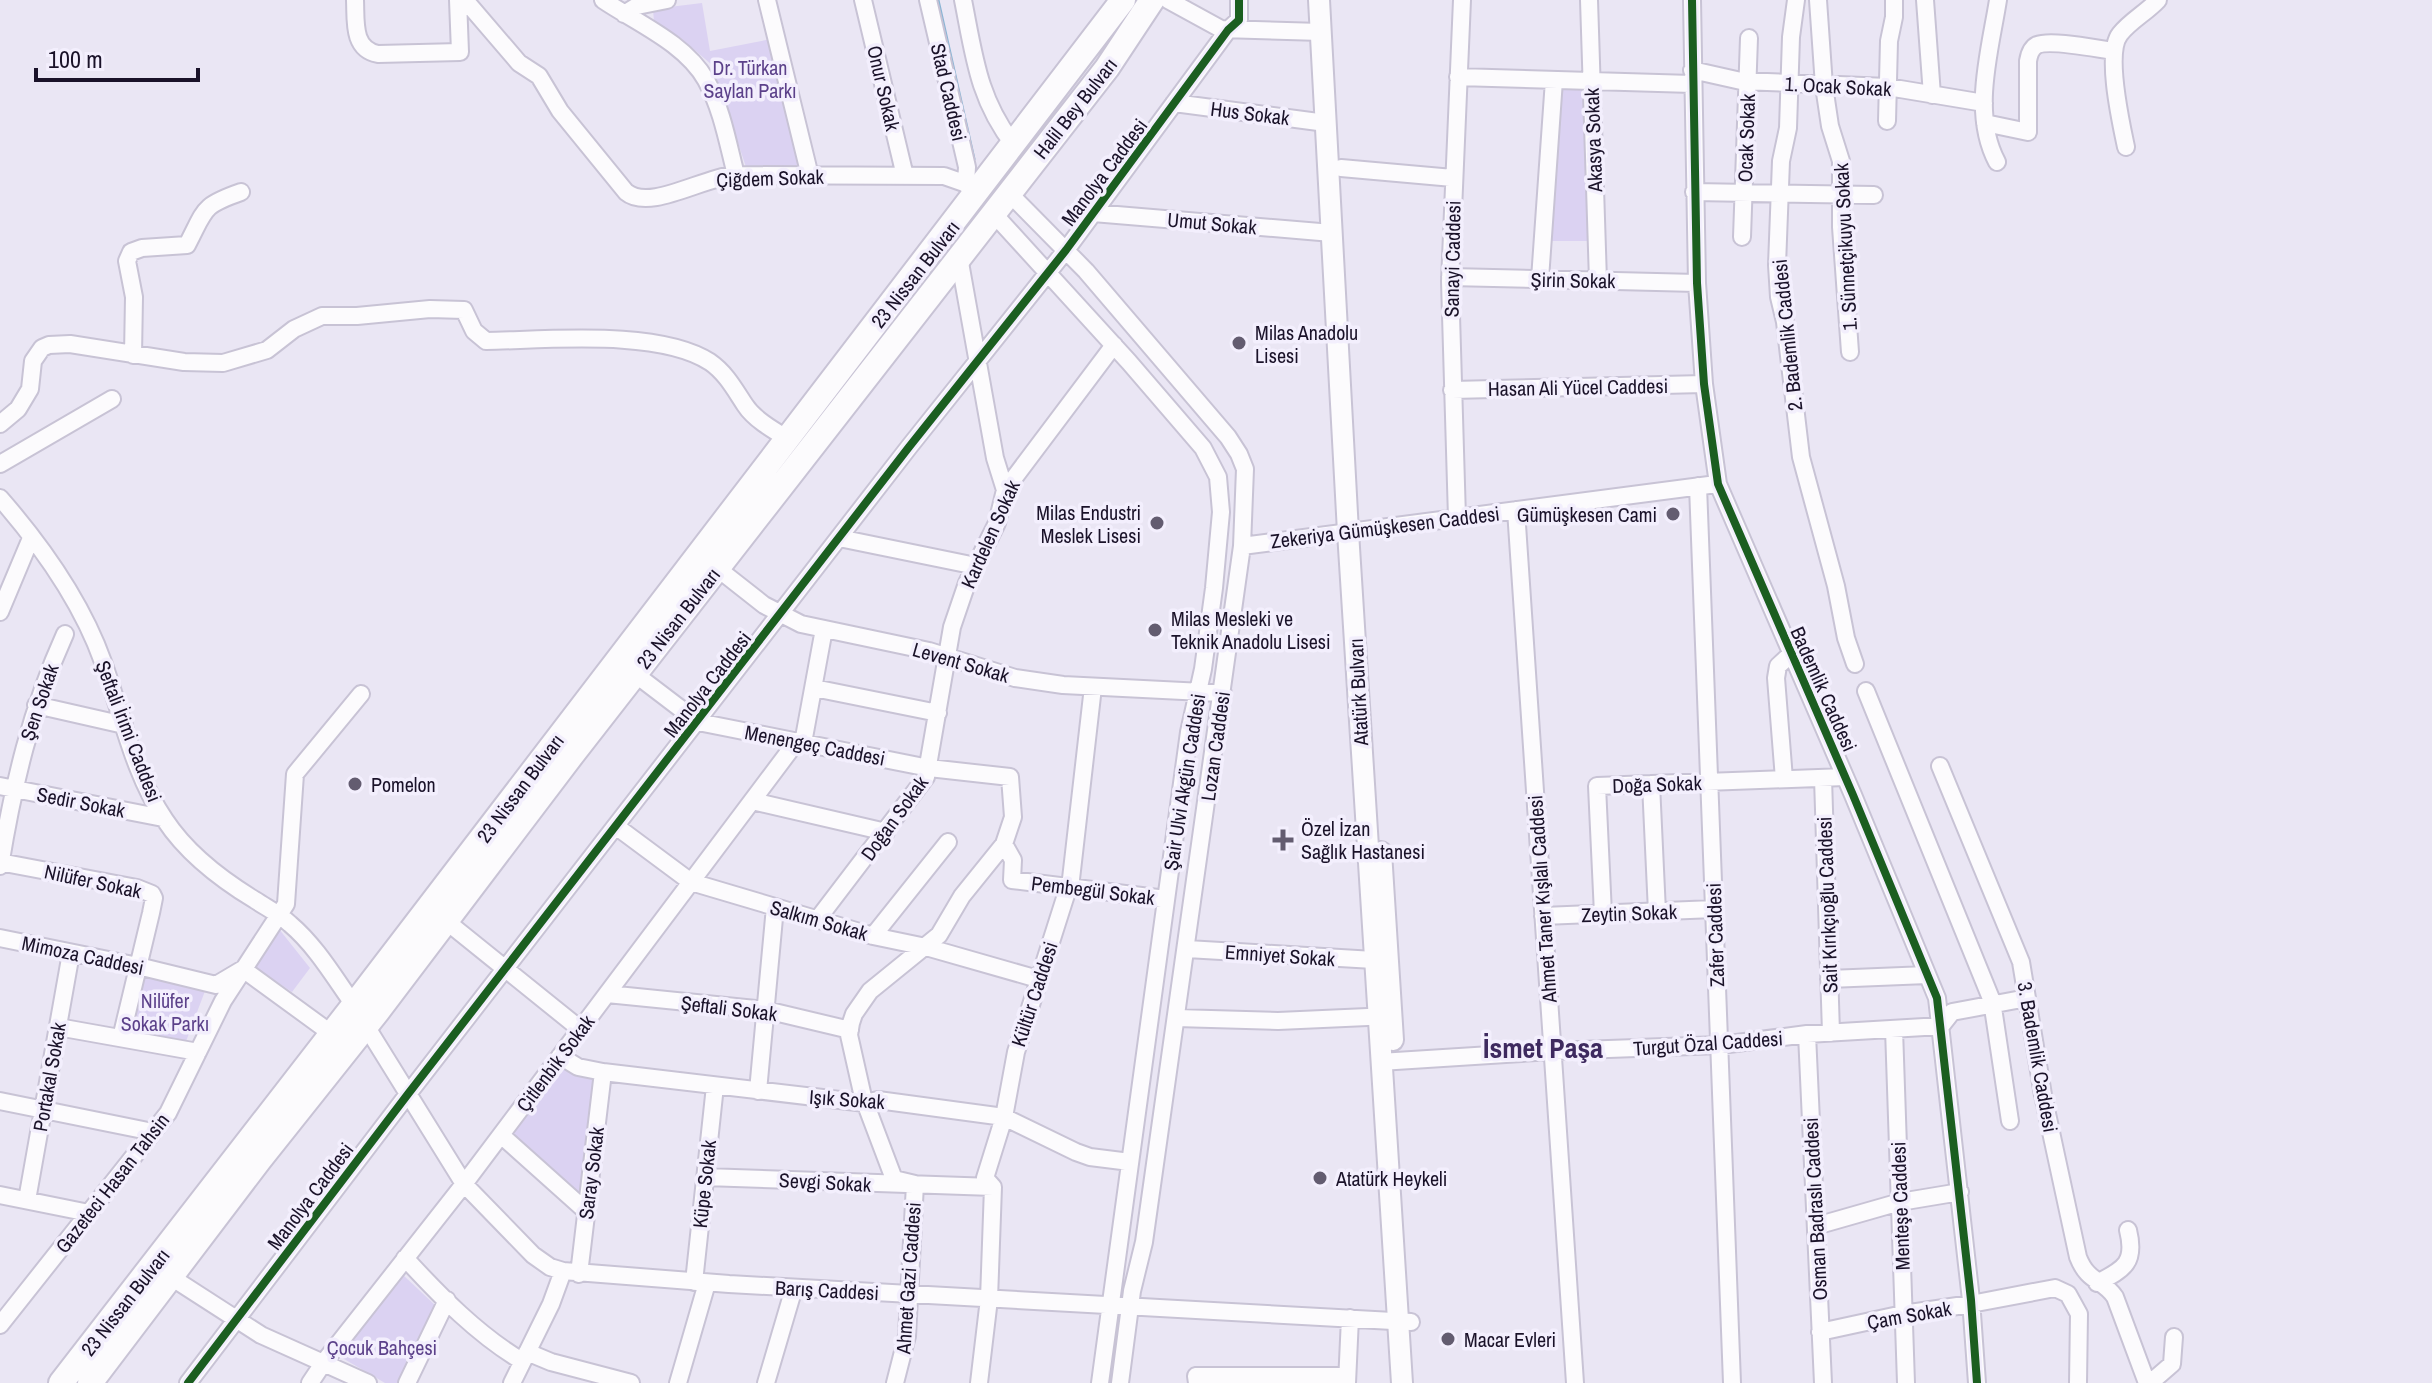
<svg xmlns="http://www.w3.org/2000/svg" width="2432" height="1383" viewBox="0 0 2432 1383" font-family="'Archivo Narrow',sans-serif">
<style>
.green{fill:#dbd2f2}
.lines{fill:none;stroke-linecap:round;stroke-linejoin:round}
.stream{stroke:#8ab4d4;stroke-width:3}
.minor-casing{stroke:#c8c3d5;stroke-width:20}
.major-casing{stroke:#c8c3d5;stroke-width:24}
.highway-casing{stroke:#c8c3d5;stroke-width:28}
.minor{stroke:#fcfbfd;stroke-width:16}
.major{stroke:#fcfbfd;stroke-width:20}
.highway{stroke:#fcfbfd;stroke-width:24}
.cycleway-casing{stroke:#f3effd;stroke-width:13}
.cycleway{stroke:#1b5e20;stroke-width:8}
.poi-dot{fill:#635c70;stroke:#f3effd;stroke-width:3}
.labels{text-anchor:middle;dominant-baseline:central;stroke-width:7;stroke-linejoin:round;paint-order:stroke}
.park-label{font-size:20px;fill:#5c418a;stroke:#f3effd}
.street-label{font-size:20px;fill:#1a1229;stroke:#f3effd}
.poi-label{font-size:20px;fill:#1a1229;stroke:#f3effd;text-anchor:start}
.district-label{font-size:28px;font-weight:bold;fill:#3e2a5f;stroke:#f3effd}
</style>
<rect width="100%" height="100%" fill="#eae6f4"/>
<!-- green -->
<path class="green" d="M702,3L710,51L771,39L803,167H746L712,65L682,39L654,22L653,9Z
M1559,86H1584L1590,241H1549Z
M279,929L310,968L292,992L253,966Z
M142,976L205,991L185,1044L129,1034Z
M561,1067L597,1076L582,1197L508,1135Z
M402,1274L436,1306L397,1383H385L339,1356Z"/>
<g class="lines">
<!-- stream -->
<path class="stream" d="M938,0L974,159"/>
<!-- minor casing -->
<g class="minor-casing">
<path id="minor" d="M355,0C356,21 352,49 378,54L460,52L458,0
M465,0L519,63L539,76L560,111L626,192C650,212 705,176 736,175L944,176L964,183L978,192
M603,0C637,23 685,43 706,80C722,109 728,144 736,175
M767,0L810,176
M863,0L905,176
M928,0L967,167L966,184
M963,0C974,55 978,99 1014,145
M1168,0L1221,29L1321,32
M1589,0L1598,281
M1692,0L1697,283L1704,384L1718,484L1853,795L1937,998L1971,1300L1977,1383
M1796,0L1791,37L1788,128L1781,161L1777,265L1779,297L1785,322L1801,457L1836,586L1846,638L1855,664
M1818,0L1824,86L1830,126L1841,161V227L1850,352
M1925,0L1932,95
M624,14L637,6L667,0
M1692,70L1741,81L1888,87L1984,103
M1458,77L1692,84
M1174,103L1326,123
M1887,121L1889,41L1894,17V0
M1985,123L2028,132V61C2029,55 2031,48 2037,45C2051,39 2098,49 2114,51
M2126,147C2121,123 2105,53 2120,34C2130,21 2147,12 2158,0
M1997,162C1971,113 1990,51 1998,0
M1341,168L1453,178
M1694,192L1874,195
M1009,193L1086,271L1228,437L1239,454L1245,469L1242,546L1144,1242L1132,1291L1120,1383
M993,213L1129,362L1203,448L1218,477L1221,512L1214,588L1203,669L1189,732L1100,1383
M1093,213L1332,233
M1742,237L1749,38
M959,257L995,458L1005,490
M1450,277L1697,283
M1540,279L1554,80
M133,355L134,297L127,261L131,252L142,248L187,245C206,209 201,206 241,192
M1452,390L1704,384
M0,424L18,409L30,389L33,361L42,348L49,345L70,344L184,362L223,363L267,350L294,329L322,316H357L430,309L464,310L474,331L486,341C548,340 659,329 710,362C726,373 735,390 745,405C754,419 773,430 788,439
M0,464L112,399
M1698,486L1732,1383
M0,498C41,545 82,603 103,662C122,714 133,773 165,820C186,852 222,880 255,900C267,908 280,914 290,924C316,946 334,977 354,1005
M1516,510L1575,1383
M1457,518L1450,281L1462,0
M839,538L976,566
M1242,546L1709,485
M717,568L764,605L801,624L929,651L1015,678L1063,685L1223,693
M0,612L31,538
M635,674L698,722L929,768L1010,777L1013,817L1004,844L962,896L939,935L870,991L854,1014L851,1023L849,1035L863,1097L894,1179L915,1184L907,1336L895,1383
M814,688L938,713
M1866,691L1992,1001L2010,1121
M36,705L124,725
M803,743L824,629
M1940,766L2021,962L2043,1095L2078,1257C2088,1283 2103,1279 2115,1297L2147,1383
M1823,778L1831,1033
M1784,779L1776,678L1778,666L1791,654
M1651,784L1657,912
M0,786L163,818
M752,801L886,832
M617,827L691,882L873,936L926,947L1038,979
M1004,844L1013,860L1012,880L1166,899
M0,862L137,888L152,894L154,898L151,913L121,1038
M0,866C13,786 31,709 65,634
M1603,914L1597,786L1845,777
M1543,916L1714,909
M817,920L926,777L952,627L967,583L997,523L1005,490L1114,345
M446,921L580,1029
M873,936L948,842
M0,938L138,966L216,985L243,969L332,1034
M1187,949L1374,960
M1829,979L1927,975
M607,994L766,1010L850,1030
M1176,1018L1278,1021L1390,1016
M366,1026L464,1184L533,1255L550,1267L563,1271L729,1284L1411,1322
M58,1027L198,1052
M1894,1029L1906,1383
M1807,1034L1823,1383
M560,1056L578,1067L603,1072L865,1103L878,1100L1004,1117L1076,1152L1090,1157L1130,1162
M1380,1062L1552,1051L1721,1045L1807,1034L1941,1026L1952,1012L2027,998
M758,1091L775,907
M0,1101L153,1132
M501,1135L586,1211
M705,1177L993,1187
M0,1195L89,1213
M27,1200L71,953
M1816,1226L1900,1202L1960,1192
M405,1258C440,1296 478,1335 522,1361
M579,1274L603,1072
M171,1277L261,1335L368,1383
M694,1282L715,1086
M2097,1283C2125,1269 2136,1262 2128,1230
M0,1325L168,1113L223,1001L286,904L295,774L361,694
M1820,1332L1903,1314L1971,1304L2055,1288L2068,1294L2079,1314L2078,1383
M527,1352L551,1362L631,1383
M188,1383L408,1094L909,447L1066,250L1228,30L1239,20V0
M310,1383L324,1362L464,1184L797,741
M407,1383L447,1300
M512,1383L551,1304L563,1271
M678,1383L707,1283
M766,1383L794,1288
M979,1383L989,1299L993,1187L985,1178L1004,1117L1016,1052L1071,879L1093,687
M1197,1383L1196,1376H1347
M1347,1383L1350,1318
M2150,1383L2172,1364L2174,1337"/>
</g>
<!-- major casing -->
<g class="major-casing">
<path id="major" d="M1319,0L1348,532L1402,1383
M1381,852L1393,1040"/>
</g>
<!-- highway casing -->
<g class="highway-casing">
<path id="highway" d="M61,1383L354,1005L1123,0
M90,1383L260,1159L377,1012L571,756L1107,68L1152,0"/>
</g>
<!-- minor -->
<use href="#minor" class="minor"/>
<!-- major -->
<use href="#major" class="major"/>
<!-- highway -->
<use href="#highway" class="highway"/>
<!-- cycleway casing -->
<g class="cycleway-casing">
<path id="cycleway" d="M1692,0L1697,283L1704,384L1718,484L1853,795L1937,998L1971,1300L1977,1383
M188,1383L408,1094L909,447L1066,250L1228,30L1239,20V0"/>
</g>
<!-- cycleway -->
<use href="#cycleway" class="cycleway"/>
</g>
<!-- markers -->
<g class="poi-dot">
<circle cx="1239" cy="343" r="8"/>
<circle cx="1673" cy="514" r="8"/>
<circle cx="1157" cy="523" r="8"/>
<circle cx="1155" cy="630" r="8"/>
<circle cx="355" cy="784" r="8"/>
<path d="M1279 828h8v8h8v8h-8v8h-8v-8h-8v-8h8z"/>
<circle cx="1320" cy="1178" r="8"/>
<circle cx="1448" cy="1339" r="8"/>
</g>
<g class="labels">
<!-- park labels -->
<g class="park-label">
<text x="750" y="67">Dr. Türkan<tspan x="750" dy="23">Saylan Parkı</tspan></text>
<text x="165" y="1000">Nilüfer<tspan x="165" dy="23">Sokak Parkı</tspan></text>
<text x="382" y="1347">Çocuk Bahçesi</text>
</g>
<!-- street labels -->
<g class="street-label">
<text transform="translate(1838 86) rotate(3)">1. Ocak Sokak</text>
<text transform="translate(884 88) rotate(77)">Onur Sokak</text>
<text transform="translate(949 92) rotate(77)">Stad Caddesi</text>
<text transform="translate(1075 108) rotate(-52)">Halil Bey Bulvarı</text>
<text transform="translate(1250 113) rotate(7)">Hus Sokak</text>
<text transform="translate(1746 138) rotate(-88)">Ocak Sokak</text>
<text transform="translate(1593 140) rotate(-92)">Akasya Sokak</text>
<text transform="translate(1104 172) rotate(-53)">Manolya Caddesi</text>
<text transform="translate(770 178) rotate(-2)">Çiğdem Sokak</text>
<text transform="translate(1212 223) rotate(5)">Umut Sokak</text>
<text transform="translate(1845 247) rotate(-93)">1. Sünnetçikuyu Sokak</text>
<text transform="translate(1452 259) rotate(-89)">Sanayi Caddesi</text>
<text transform="translate(915 274) rotate(-52)">23 Nissan Bulvarı</text>
<text transform="translate(1573 280) rotate(1)">Şirin Sokak</text>
<text transform="translate(1787 335) rotate(-96)">2. Bademlik Caddesi</text>
<text transform="translate(1578 387) rotate(-1)">Hasan Ali Yücel Caddesi</text>
<text transform="translate(1385 527) rotate(-7)">Zekeriya Gümüşkesen Caddesi</text>
<text transform="translate(990 534) rotate(-66)">Kardelen Sokak</text>
<text transform="translate(678 618) rotate(-52)">23 Nisan Bulvarı</text>
<text transform="translate(961 662) rotate(16)">Levent Sokak</text>
<text transform="translate(707 684) rotate(-52)">Manolya Caddesi</text>
<text transform="translate(1824 689) rotate(66)">Bademlik Caddesi</text>
<text transform="translate(1358 692) rotate(-93)">Atatürk Bulvarı</text>
<text transform="translate(39 702) rotate(-71)">Şen Sokak</text>
<text transform="translate(129 731) rotate(69)">Şeftali İrimi Caddesi</text>
<text transform="translate(815 745) rotate(11)">Menengeç Caddesi</text>
<text transform="translate(1215 746) rotate(-82)">Lozan Caddesi</text>
<text transform="translate(1184 782) rotate(-81)">Şair Ulvi Akgün Caddesi</text>
<text transform="translate(1657 784) rotate(-2)">Doğa Sokak</text>
<text transform="translate(520 788) rotate(-53)">23 Nissan Bulvarı</text>
<text transform="translate(81 802) rotate(11)">Sedir Sokak</text>
<text transform="translate(894 818) rotate(-54)">Doğan Sokak</text>
<text transform="translate(93 881) rotate(12)">Nilüfer Sokak</text>
<text transform="translate(1093 890) rotate(7)">Pembegül Sokak</text>
<text transform="translate(1542 899) rotate(-94)">Ahmet Taner Kışlalı Caddesi</text>
<text transform="translate(1827 905) rotate(-92)">Sait Kırıkçıoğlu Caddesi</text>
<text transform="translate(1629 913) rotate(-2)">Zeytin Sokak</text>
<text transform="translate(819 920) rotate(16)">Salkım Sokak</text>
<text transform="translate(1715 935) rotate(-92)">Zafer Caddesi</text>
<text transform="translate(83 955) rotate(12)">Mimoza Caddesi</text>
<text transform="translate(1280 955) rotate(4)">Emniyet Sokak</text>
<text transform="translate(1034 994) rotate(-72)">Kültür Caddesi</text>
<text transform="translate(729 1008) rotate(7)">Şeftali Sokak</text>
<text transform="translate(1708 1043) rotate(-4)">Turgut Özal Caddesi</text>
<text transform="translate(2038 1057) rotate(80)">3. Bademlik Caddesi</text>
<text transform="translate(555 1063) rotate(-53)">Çitlenbik Sokak</text>
<text transform="translate(49 1077) rotate(-80)">Portakal Sokak</text>
<text transform="translate(847 1099) rotate(4)">Işık Sokak</text>
<text transform="translate(591 1173) rotate(-83)">Saray Sokak</text>
<text transform="translate(825 1182) rotate(3)">Sevgi Sokak</text>
<text transform="translate(112 1183) rotate(-52)">Gazeteci Hasan Tahsin</text>
<text transform="translate(704 1184) rotate(-84)">Küpe Sokak</text>
<text transform="translate(310 1196) rotate(-53)">Manolya Caddesi</text>
<text transform="translate(1900 1206) rotate(-92)">Menteşe Caddesi</text>
<text transform="translate(1815 1209) rotate(-93)">Osman Badraslı Caddesi</text>
<text transform="translate(908 1278) rotate(-86)">Ahmet Gazi Caddesi</text>
<text transform="translate(827 1290) rotate(3)">Barış Caddesi</text>
<text transform="translate(125 1302) rotate(-52)">23 Nissan Bulvarı</text>
<text transform="translate(1909 1315) rotate(-10)">Çam Sokak</text>
</g>
<!-- poi labels -->
<g class="poi-label">
<text x="1255" y="332">Milas Anadolu<tspan x="1255" dy="23">Lisesi</tspan></text>
<text x="1141" y="512" text-anchor="end">Milas Endustri<tspan x="1141" dy="23">Meslek Lisesi</tspan></text>
<text x="1657" y="514" text-anchor="end">Gümüşkesen Cami</text>
<text x="1171" y="618">Milas Mesleki ve<tspan x="1171" dy="23">Teknik Anadolu Lisesi</tspan></text>
<text x="371" y="784">Pomelon</text>
<text x="1301" y="828">Özel İzan<tspan x="1301" dy="23">Sağlık Hastanesi</tspan></text>
<text x="1336" y="1178">Atatürk Heykeli</text>
<text x="1464" y="1339">Macar Evleri</text>
</g>
<!-- district labels -->
<g class="district-label">
<text x="1543" y="1048">İsmet Paşa</text>
</g>
</g>
<!-- scale -->
<path d="M36 68v12h162v-12" fill="none" stroke="#1a1229" stroke-width="4"/>
<text x="48" y="68" font-size="24" fill="#1a1229" stroke="#f3effd" stroke-width="6" paint-order="stroke">100 m</text>
</svg>
